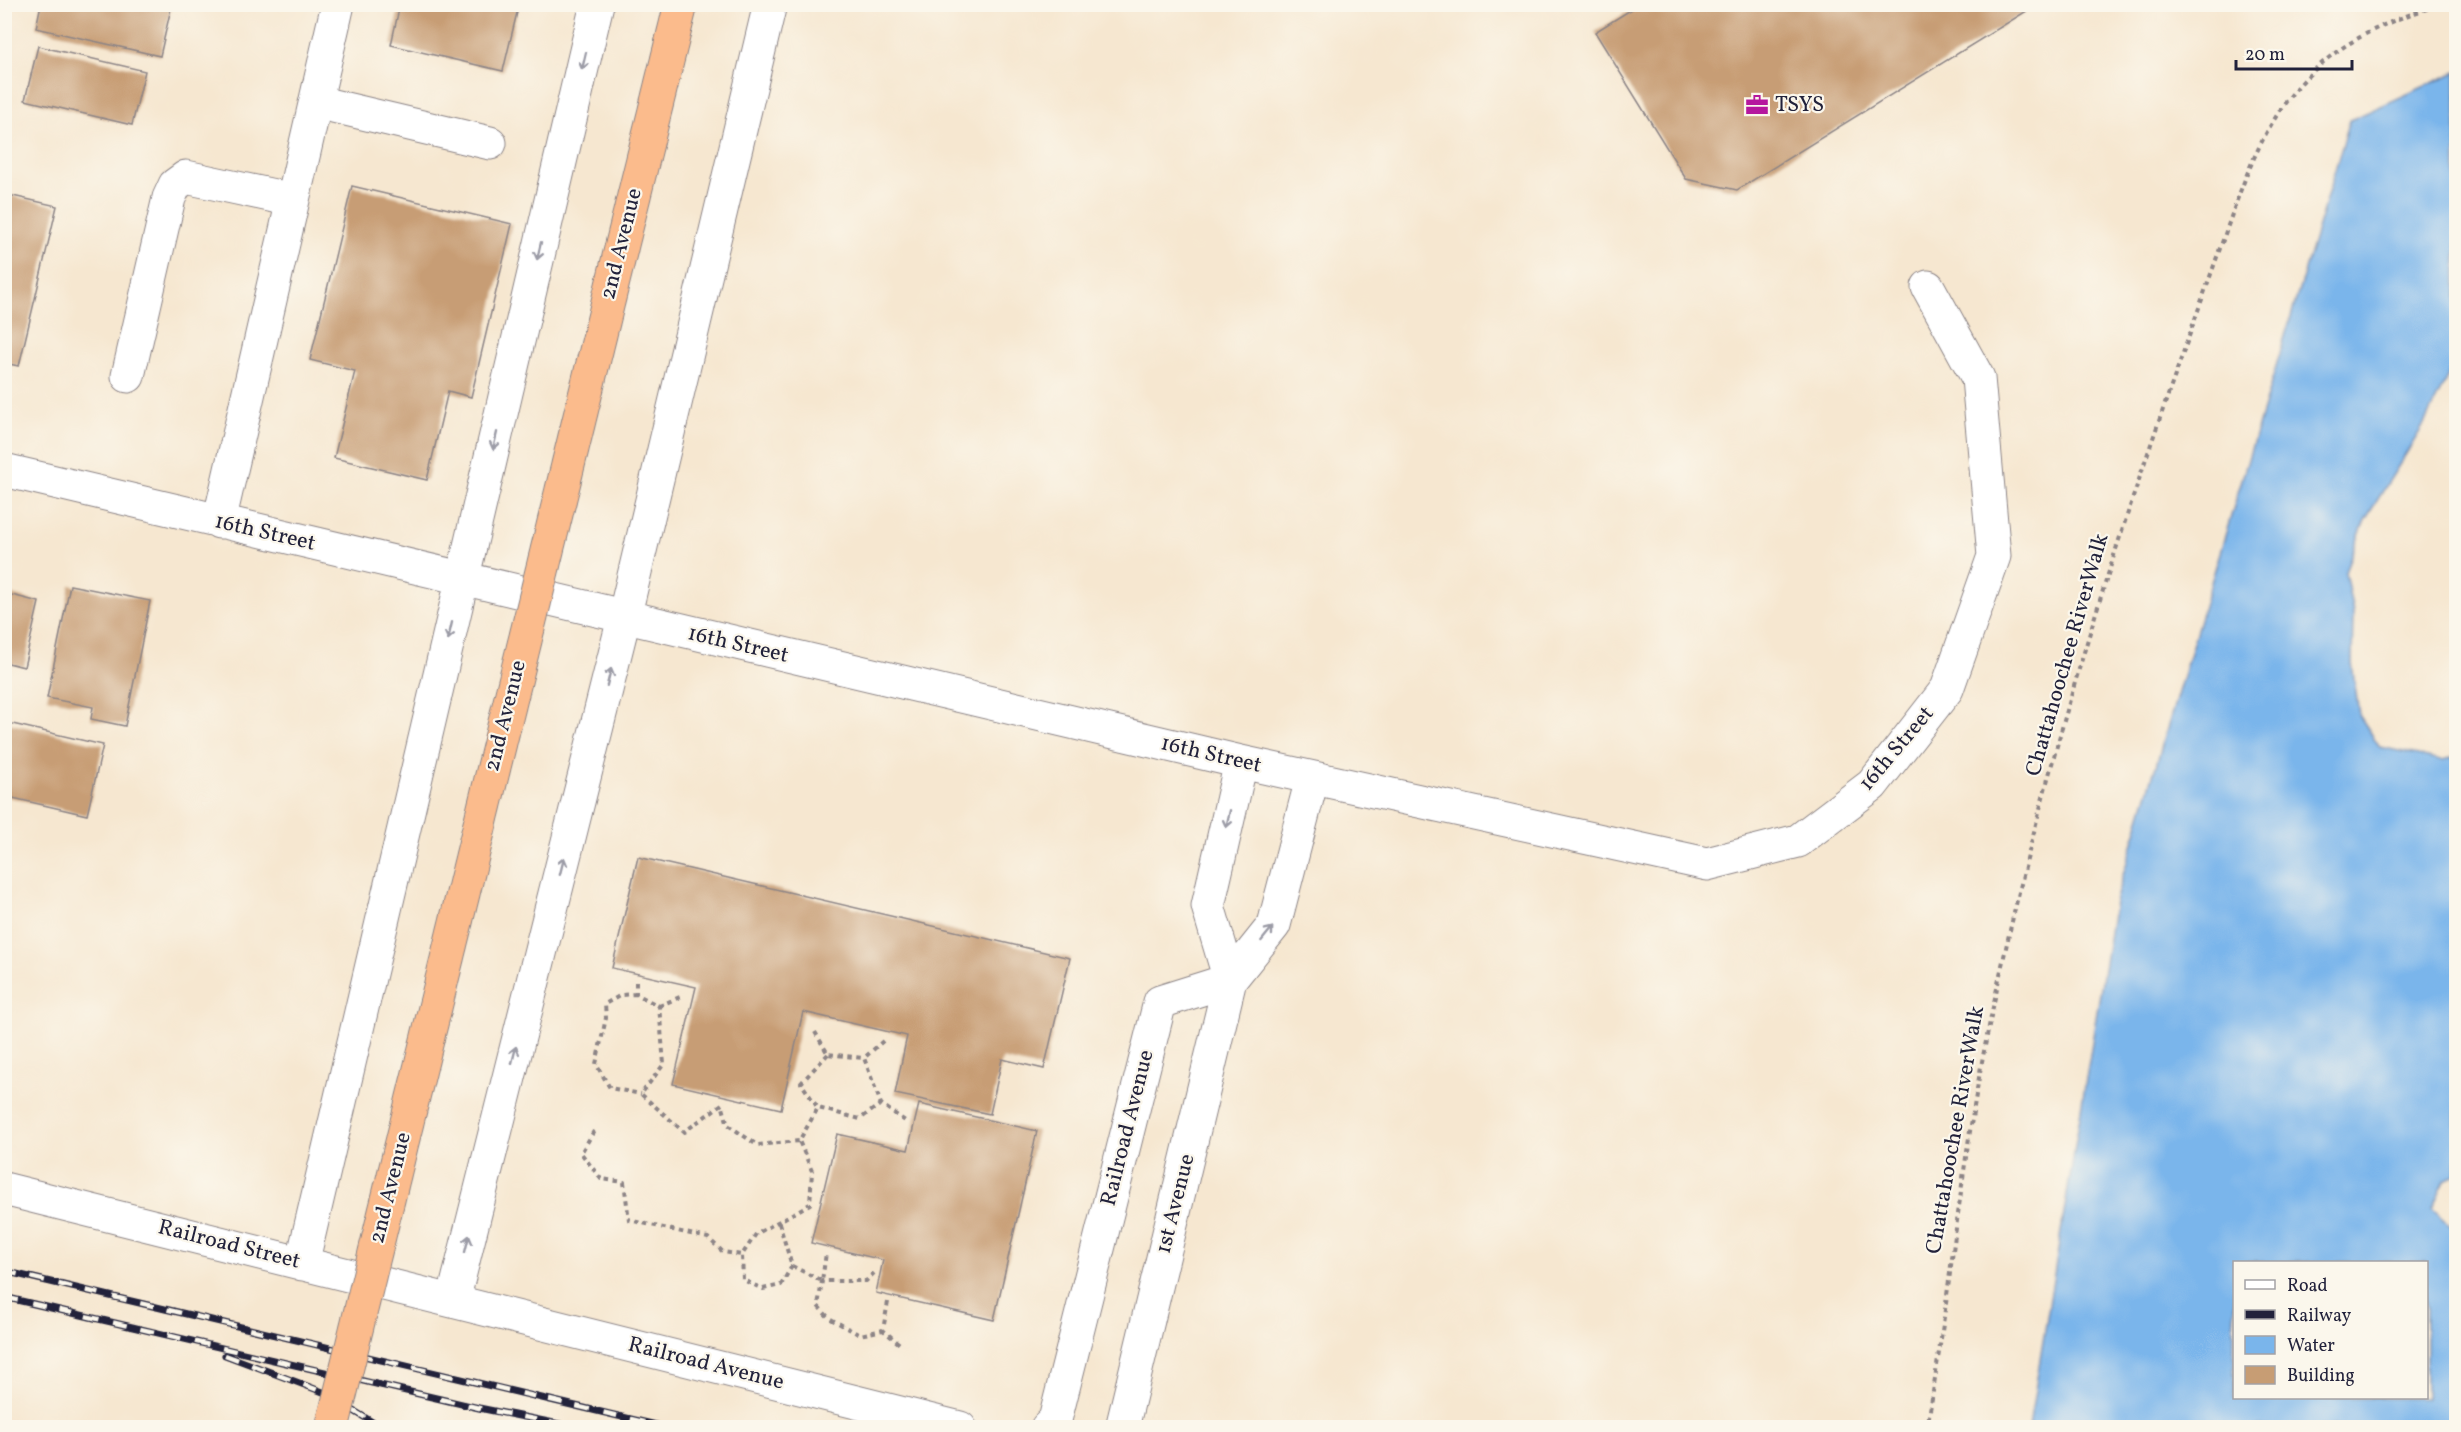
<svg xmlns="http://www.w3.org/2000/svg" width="2461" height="1432" viewBox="0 0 2461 1432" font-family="Vollkorn,serif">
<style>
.water{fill:#7ab5eb;stroke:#4e6c93;stroke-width:1.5;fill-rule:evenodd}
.building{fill:#c79d74}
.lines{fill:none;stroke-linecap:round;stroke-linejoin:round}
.minor-casing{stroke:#8c8486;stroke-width:35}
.path{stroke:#8c8486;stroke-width:4;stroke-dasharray:4.5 4.5;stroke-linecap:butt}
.minor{stroke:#fff;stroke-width:33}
.rail-casing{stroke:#22223b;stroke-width:7}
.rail{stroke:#fbf7ec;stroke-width:4.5;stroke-dasharray:14;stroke-linecap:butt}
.major-bridge-casing{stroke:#8c8486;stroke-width:35;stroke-linecap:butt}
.major-bridge{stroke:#fbbb8c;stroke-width:33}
.oneway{stroke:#9c9ca7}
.labels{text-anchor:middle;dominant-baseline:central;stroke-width:4.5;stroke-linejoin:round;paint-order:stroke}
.poi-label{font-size:22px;fill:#22223b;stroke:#fbf7ec;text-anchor:start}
.street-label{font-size:22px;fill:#22223b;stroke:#fbf7ec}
</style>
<rect width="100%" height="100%" fill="#fbf7ec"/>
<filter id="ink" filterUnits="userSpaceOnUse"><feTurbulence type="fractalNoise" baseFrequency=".0167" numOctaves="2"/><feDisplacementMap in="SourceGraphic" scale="12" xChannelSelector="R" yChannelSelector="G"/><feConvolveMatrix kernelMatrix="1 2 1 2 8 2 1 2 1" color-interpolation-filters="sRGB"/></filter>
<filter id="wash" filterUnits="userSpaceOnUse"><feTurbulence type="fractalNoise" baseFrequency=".008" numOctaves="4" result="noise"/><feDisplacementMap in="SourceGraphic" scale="24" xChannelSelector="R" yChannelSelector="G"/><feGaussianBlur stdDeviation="1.35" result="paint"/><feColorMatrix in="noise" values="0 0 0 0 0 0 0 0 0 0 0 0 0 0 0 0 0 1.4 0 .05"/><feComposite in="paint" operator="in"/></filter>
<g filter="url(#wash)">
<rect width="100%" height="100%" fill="#f6e7d0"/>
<!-- water -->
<path class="water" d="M2456,72V360L2422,428L2365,520L2345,572L2353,612L2352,663L2359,715L2380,747L2442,760L2456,757V1174L2445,1180L2432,1208L2456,1230V1427H2029L2115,902L2350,120ZM2234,1262H2426V1398H2234Z"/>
<g id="blocks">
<!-- building -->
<path class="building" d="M41,4H172L160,56L36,28Z
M400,4H519L503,71L391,45Z
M1640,4H2038L1737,190L1686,179L1595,32Z
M38,46L145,71L132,125L25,100Z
M352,186L512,224L471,397L448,391L427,480L334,458L355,371L310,360Z
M4,194L57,206L19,366L4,363Z
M70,585L150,601L125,726L91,719L93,707L47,698Z
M4,593L39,602L24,667L4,662Z
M4,722L103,745L87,815L4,796Z
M638,857L1070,958L1044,1069L1002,1059L990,1114L895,1094L907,1036L803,1012L781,1109L673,1084L696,987L612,968Z
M919,1104L1037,1131L994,1320L876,1293L883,1260L811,1243L837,1134L908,1150Z"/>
</g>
</g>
<g filter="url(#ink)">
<use href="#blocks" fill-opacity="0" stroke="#8c8486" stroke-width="1.5"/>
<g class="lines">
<!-- minor casing -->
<g class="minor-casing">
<path id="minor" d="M316,102L490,143
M128,376L169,198L175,185L186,177L293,200
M4,470L1241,762L1707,864L1798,841L1872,785L1947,689L1994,556L1978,378L1928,287
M219,522L338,4
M1230,980L1208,906L1241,762
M4,1189L960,1428
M302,1264L597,4
M453,1301L624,618L770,4
M1047,1428L1055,1420L1160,1002L1230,980
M1122,1428L1230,980L1274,925L1312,779"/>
</g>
<!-- path -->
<path class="path" d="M636,982V994L659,1006L664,1064L641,1094L684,1132L722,1104L728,1125L757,1145L799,1141L818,1108
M636,994L621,995L605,1004L606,1018L596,1064L610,1088L641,1094
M659,1006L680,997
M815,1032L828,1054L864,1058
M883,1041L864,1058L881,1104L905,1121
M828,1054L801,1083L818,1108L860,1119L881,1104
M594,1131L581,1153L601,1179L624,1182L629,1220L708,1238L723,1252L742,1255
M779,1223L792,1266L781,1285L763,1289L743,1280L742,1255L756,1234L810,1204L812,1171L799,1141
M792,1266L822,1281L826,1253
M874,1273L866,1281H822L818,1306L829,1318L860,1335L883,1330
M888,1302L883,1330L902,1346
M1927,1428C1949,1301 1960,1172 1985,1046C2032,811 2101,581 2182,356C2196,316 2210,277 2224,237C2242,185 2260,132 2296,89C2334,44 2388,19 2444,4"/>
<!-- minor -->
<use href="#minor" class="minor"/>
<!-- rail casing -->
<g class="rail-casing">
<path id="rail" d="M4,1271L669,1428
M4,1297L479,1408L579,1428
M225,1355L323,1392L382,1428"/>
</g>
<!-- rail -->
<use href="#rail" class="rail"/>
<!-- major-bridge casing -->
<g class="major-bridge-casing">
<path id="major-bridge" d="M332,1428L681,4"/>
</g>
<!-- major-bridge -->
<use href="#major-bridge" class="major-bridge"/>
</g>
<!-- one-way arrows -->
<defs><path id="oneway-shaft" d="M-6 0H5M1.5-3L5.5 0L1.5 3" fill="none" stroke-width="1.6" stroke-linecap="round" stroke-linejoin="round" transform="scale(1.5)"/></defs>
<g class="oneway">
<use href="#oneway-shaft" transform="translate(584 61) rotate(103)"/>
<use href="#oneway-shaft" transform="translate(539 251) rotate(103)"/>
<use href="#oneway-shaft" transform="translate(495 441) rotate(103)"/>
<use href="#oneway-shaft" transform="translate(450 631) rotate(103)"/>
<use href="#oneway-shaft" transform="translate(609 677) rotate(-76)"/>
<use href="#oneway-shaft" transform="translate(1228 819) rotate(103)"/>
<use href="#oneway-shaft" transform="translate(562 866) rotate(-76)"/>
<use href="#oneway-shaft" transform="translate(1267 934) rotate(-51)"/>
<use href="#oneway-shaft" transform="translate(514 1055) rotate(-76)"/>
<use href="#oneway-shaft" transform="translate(467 1244) rotate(-76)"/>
</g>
</g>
<!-- icons -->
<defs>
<g id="office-bare" transform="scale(1.8)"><path d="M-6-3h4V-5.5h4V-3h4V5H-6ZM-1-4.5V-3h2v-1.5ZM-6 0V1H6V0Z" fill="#b5179e" stroke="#fbf7ec" stroke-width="2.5" paint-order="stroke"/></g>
</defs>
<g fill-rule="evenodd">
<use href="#office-bare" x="1757" y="105"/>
</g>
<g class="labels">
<!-- poi labels -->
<g class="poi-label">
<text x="1775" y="105">TSYS</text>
</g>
<!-- street labels -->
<g class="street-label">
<text transform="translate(622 244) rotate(-76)">2nd Avenue</text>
<text transform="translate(265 533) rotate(13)">16th Street</text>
<text transform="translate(738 645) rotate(13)">16th Street</text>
<text transform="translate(2068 655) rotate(-74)">Chattahoochee RiverWalk</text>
<text transform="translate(506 716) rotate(-76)">2nd Avenue</text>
<text transform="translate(1897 749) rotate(-50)">16th Street</text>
<text transform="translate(1211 755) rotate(13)">16th Street</text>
<text transform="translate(1128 1128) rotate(-76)">Railroad Avenue</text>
<text transform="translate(1956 1130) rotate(-80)">Chattahoochee RiverWalk</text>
<text transform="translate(391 1188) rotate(-76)">2nd Avenue</text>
<text transform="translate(1176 1204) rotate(-76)">1st Avenue</text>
<text transform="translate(229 1245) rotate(14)">Railroad Street</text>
<text transform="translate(706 1364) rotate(14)">Railroad Avenue</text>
</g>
</g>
<!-- margin -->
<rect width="2461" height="1432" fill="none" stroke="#fbf7ec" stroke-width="24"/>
<!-- legend -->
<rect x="2233" y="1261" width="195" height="138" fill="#fbf7ec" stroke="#a4a2a5" stroke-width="1.5"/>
<rect x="2245" y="1280" width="30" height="9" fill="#ffffff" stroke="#a4a2a5" stroke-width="1.5"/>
<text x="2287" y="1291" font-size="18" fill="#22223b">Road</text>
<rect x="2245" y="1310" width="30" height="9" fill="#22223b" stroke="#a4a2a5" stroke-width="1.5"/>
<text x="2287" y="1321" font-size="18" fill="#22223b">Railway</text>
<rect x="2245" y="1336" width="30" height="18" fill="#7ab5eb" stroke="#a4a2a5" stroke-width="1.5"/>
<text x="2287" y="1351" font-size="18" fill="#22223b">Water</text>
<rect x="2245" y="1366" width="30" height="18" fill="#c79d74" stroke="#a4a2a5" stroke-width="1.5"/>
<text x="2287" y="1381" font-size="18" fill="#22223b">Building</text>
<!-- scale -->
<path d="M2236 60v9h116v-9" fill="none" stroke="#22223b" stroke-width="3"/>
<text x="2245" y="60" font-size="18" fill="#22223b" stroke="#fbf7ec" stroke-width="4.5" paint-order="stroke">20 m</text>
</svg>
